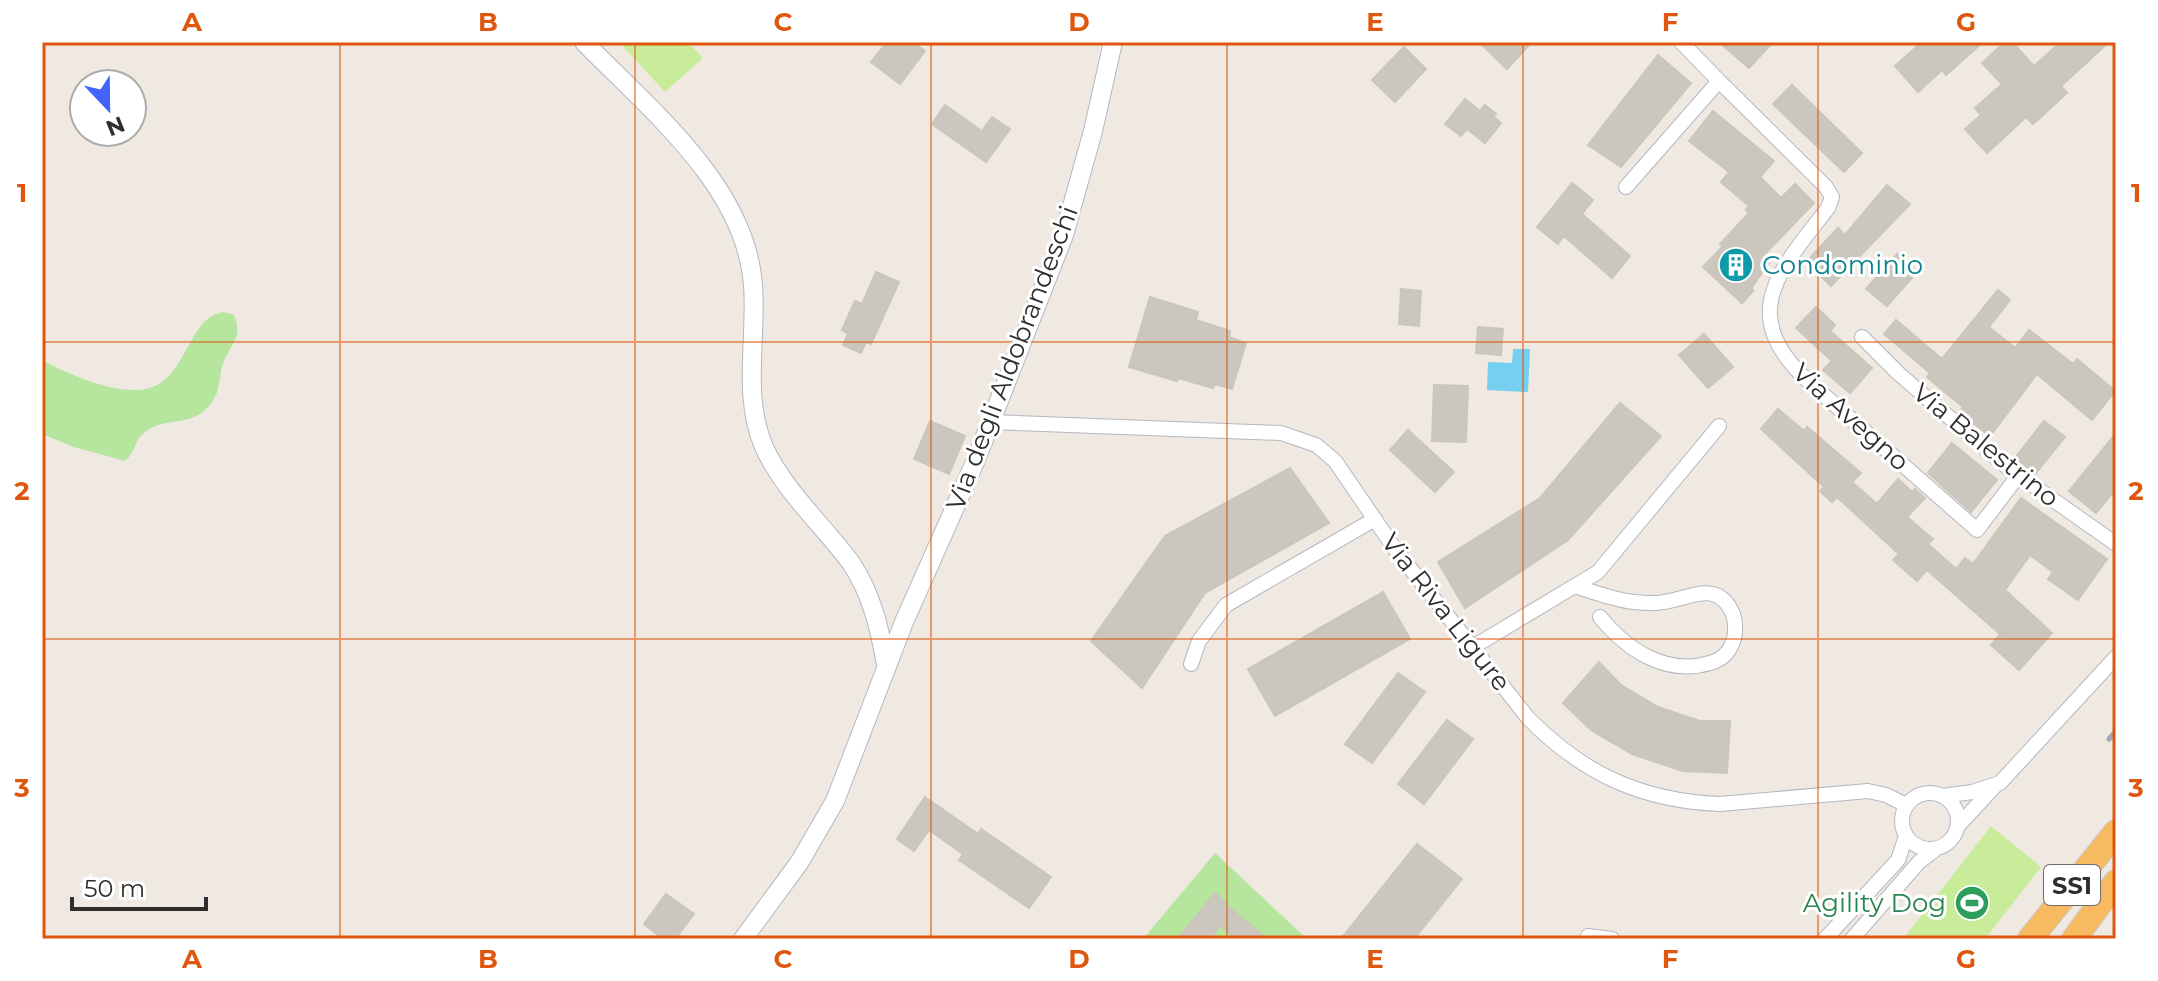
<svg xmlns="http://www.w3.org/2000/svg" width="2158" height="981" viewBox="0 0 2158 981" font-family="Montserrat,sans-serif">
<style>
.green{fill:#b6e59e}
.pitch{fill:#c9ec9a}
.water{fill:#75cff0}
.building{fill:#cbc7bf;stroke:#cbc5ba;stroke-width:2}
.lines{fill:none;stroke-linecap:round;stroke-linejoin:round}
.minor-casing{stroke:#b4b7c1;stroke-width:16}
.tertiary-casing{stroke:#b4b7c1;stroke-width:20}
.trunk-casing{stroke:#c9c9c9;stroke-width:26}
.minor{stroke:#fff;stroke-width:14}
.tertiary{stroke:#fff;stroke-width:18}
.trunk{stroke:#f8ba60;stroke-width:24}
.rail{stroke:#a3a6b8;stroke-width:5}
.grid{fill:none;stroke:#df570e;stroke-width:2;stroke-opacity:0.55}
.labels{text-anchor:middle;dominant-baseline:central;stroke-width:6;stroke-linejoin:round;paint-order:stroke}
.shield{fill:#fff;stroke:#6d6d6d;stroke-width:2}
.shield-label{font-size:24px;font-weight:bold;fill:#2e2e2e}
.culture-label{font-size:26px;fill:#0d838f;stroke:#fff;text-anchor:start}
.street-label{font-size:26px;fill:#2e2e2e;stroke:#fff}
.leisure-label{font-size:26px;fill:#27864d;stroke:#fff;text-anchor:end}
.neatline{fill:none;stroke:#df570e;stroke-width:3}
.grid-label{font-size:26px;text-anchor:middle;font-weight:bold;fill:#df570e}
</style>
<rect width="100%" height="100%" fill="#efe9e1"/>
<!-- green -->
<path class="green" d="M223,312L234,315C243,337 232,342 224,361C219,372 221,386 215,397C197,431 168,414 145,432C133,441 138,449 125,461L74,447L42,434V360C70,375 129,402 159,384C173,376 181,358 189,345C199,328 203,317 223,312Z
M1215,853L1307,939H1143Z"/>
<!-- pitch -->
<path class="pitch" d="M619,42H688L703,58L665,92Z
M1991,826L2041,867L1985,939H1903Z"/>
<!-- water -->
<path class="water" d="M1513,349H1530L1528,392L1487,390L1488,362L1512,363Z"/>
<!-- building -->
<path class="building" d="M887,42H912L925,51L900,84L871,62Z
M1479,42H1532L1507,69Z
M1719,42H1773L1749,68Z
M1922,42H1983L1946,75L1942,70L1918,92L1895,66Z
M2005,42H2012L2034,66L2061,42H2109L2061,86L2067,93L2033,124L2026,117L1987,153L1965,129L1981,115L1975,108L2002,84L1982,63Z
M1404,47L1426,69L1395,102L1372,80Z
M1658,55L1691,83L1621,167L1588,145Z
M1792,85L1862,153L1844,172L1773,104Z
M1465,99L1480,111L1485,105L1496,114L1493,116L1501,123L1485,143L1467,129L1461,136L1445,124Z
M945,105L982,131L992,117L1010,129L986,162L932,124Z
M1713,111L1774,161L1760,177L1781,198L1795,184L1814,203L1762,257L1769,263L1752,287L1753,291L1742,303L1703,267L1723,246L1720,244L1749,213L1746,210L1749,206L1721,182L1729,172L1689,141Z
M1572,183L1593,200L1582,214L1630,256L1612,278L1564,236L1558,244L1537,227Z
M1887,185L1910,204L1831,286L1806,262L1838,228L1845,235Z
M1897,254L1917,272L1887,306L1866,289Z
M876,272L899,282L871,344L866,342L861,353L843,345L848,334L842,330L855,301L862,304Z
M1401,289L1421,291L1419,326L1399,324Z
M1998,290L2010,300L1989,327L2015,348L2029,330L2073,364L2077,359L2115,391L2092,420L2037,374L1990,436L1959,412L1963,407L1927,377L1930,373L1884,334L1896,320L1942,359Z
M1150,297L1198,312L1196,320L1230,331L1229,337L1246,343L1232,389L1215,384L1213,388L1178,378L1177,381L1129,367Z
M1816,307L1835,325L1830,331L1872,368L1850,393L1823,370L1832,361L1796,328Z
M1478,327L1503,329L1501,355L1476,353Z
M1704,334L1733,367L1708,388L1679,355Z
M1434,385L1468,386L1466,442L1432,441Z
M1620,403L1661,436L1568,540L1465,608L1438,562L1540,498Z
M1778,409L1804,431L1807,427L1861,473L1852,482L1877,504L1898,479L1912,492L1915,489L1925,498L1907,517L1933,539L1928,544L1956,569L1965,558L1973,564L2021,498L2107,559L2078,600L2048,579L2053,572L2030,555L2005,590L2052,633L2019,670L1991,645L2000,634L1927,570L1917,581L1893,560L1899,554L1837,497L1832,502L1820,491L1824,487L1761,429Z
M930,421L965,436L949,474L914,459Z
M2044,421L2065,437L2035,474L2015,458Z
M1408,430L1454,472L1435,492L1390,450Z
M2116,433V489L2096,513L2069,491Z
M1952,443L1997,480L1971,512L1928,473Z
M1290,468L1329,523L1205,593L1142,688L1091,641L1165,536Z
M1383,592L1410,639L1275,716L1248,669Z
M1599,662L1621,685L1658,707L1700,721H1730L1727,773L1683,771L1632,754L1591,730L1563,703Z
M1398,673L1425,692L1372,763L1345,744Z
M1447,720L1473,739L1424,804L1398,784Z
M925,797L978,834L981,829L1051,877L1029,908L959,860L963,854L929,830L914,851L897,839Z
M1417,844L1462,879L1414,939H1341Z
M1215,893L1233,911L1268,939H1237L1220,925L1210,939H1178Z
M666,894L694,914L675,939H663L644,924Z"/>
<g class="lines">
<!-- minor casing -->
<g class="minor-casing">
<path id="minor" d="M1681,42L1719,81
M1626,187L1719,81L1826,187L1832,197L1828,208C1780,270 1735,314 1809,382L1977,530L2018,476
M1862,337L1898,373L2008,468L2116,544
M990,422L1281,433L1316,445L1335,461L1395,549L1528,718C1583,774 1642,801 1720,804L1868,791L1886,795L1906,805
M1575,586C1594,592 1614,600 1634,602C1643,603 1655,604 1664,602C1691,598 1718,579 1733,614C1736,623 1736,636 1732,644C1728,654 1721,660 1710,663C1666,676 1627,650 1600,617
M1473,647L1598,572L1719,426
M1191,664L1199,641L1226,605L1375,519
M1902 821a28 28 0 1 1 56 0a28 28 0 1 1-56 0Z
M1943,796L1972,792L2000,783L2116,657
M1957,827L1995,786
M1588,936L1612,939
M1825,939L1898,860L1906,836
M1852,939L1919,862L1936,849"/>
</g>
<!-- tertiary casing -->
<g class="tertiary-casing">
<path id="tertiary" d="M584,42C649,109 746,186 753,285C757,339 742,396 764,447C784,491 823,525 851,563C872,594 880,630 886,665
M743,939L799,863L835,801L904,622L975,462L1064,235L1093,131L1113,42"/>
</g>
<!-- trunk casing -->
<g class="trunk-casing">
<path id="trunk" d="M2030,939L2116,832
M2074,939L2116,882"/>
</g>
<!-- minor -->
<use href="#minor" class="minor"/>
<!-- tertiary -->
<use href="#tertiary" class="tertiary"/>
<!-- trunk -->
<use href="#trunk" class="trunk"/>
<!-- rail -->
<path class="rail" d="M2109,739L2116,731"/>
</g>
<!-- grid -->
<path class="grid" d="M340,42V939M635,42V939M931,42V939M1227,42V939M1523,42V939M1818,42V939M42,342H2116M42,639H2116"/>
<!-- icons -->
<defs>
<g id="building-disc" transform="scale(1.8)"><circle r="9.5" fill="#0f9aa8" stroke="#fff"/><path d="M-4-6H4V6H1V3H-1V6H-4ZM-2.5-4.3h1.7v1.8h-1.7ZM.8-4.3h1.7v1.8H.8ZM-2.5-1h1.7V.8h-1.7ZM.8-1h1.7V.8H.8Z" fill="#fff"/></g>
<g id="stadium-disc" transform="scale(1.8)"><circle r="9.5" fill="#2e9e5b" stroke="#fff"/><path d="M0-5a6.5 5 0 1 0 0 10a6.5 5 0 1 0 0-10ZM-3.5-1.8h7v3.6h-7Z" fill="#fff"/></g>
</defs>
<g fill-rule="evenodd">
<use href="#building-disc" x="1736" y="265"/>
<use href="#stadium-disc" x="1972" y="903"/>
</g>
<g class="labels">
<!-- shield labels -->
<rect class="shield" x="2044" y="865" width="56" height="40" rx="6"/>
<g class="shield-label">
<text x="2072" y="885">SS1</text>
</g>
<!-- culture labels -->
<g class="culture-label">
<text x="1762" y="265">Condominio</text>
</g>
<!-- street labels -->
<g class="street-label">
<text transform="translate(1012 358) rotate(-69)">Via degli Aldobrandeschi</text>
<text transform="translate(1851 417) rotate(42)">Via Avegno</text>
<text transform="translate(1986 445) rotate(39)">Via Balestrino</text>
<text transform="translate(1446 612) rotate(52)">Via Riva Ligure</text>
</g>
<!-- leisure labels -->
<g class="leisure-label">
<text x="1946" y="903">Agility Dog</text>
</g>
</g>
<!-- border -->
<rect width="2158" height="981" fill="none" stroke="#ffffff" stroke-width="88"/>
<!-- north arrow -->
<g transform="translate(108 108) rotate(158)"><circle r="38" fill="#ffffff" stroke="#ababab" stroke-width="2"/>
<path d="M0-6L14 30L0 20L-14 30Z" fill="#4264fb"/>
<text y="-12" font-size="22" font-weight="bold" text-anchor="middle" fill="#2e2e2e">N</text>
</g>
<!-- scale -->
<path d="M72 897v12h134v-12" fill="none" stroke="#2e2e2e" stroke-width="4"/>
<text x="84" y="897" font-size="24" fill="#2e2e2e" stroke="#ffffff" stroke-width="6" paint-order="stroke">50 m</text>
<rect x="44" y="44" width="2070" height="893" class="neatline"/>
<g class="grid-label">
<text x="192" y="31">A</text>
<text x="488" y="31">B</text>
<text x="783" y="31">C</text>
<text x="1079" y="31">D</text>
<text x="1375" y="31">E</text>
<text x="1670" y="31">F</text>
<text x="1966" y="31">G</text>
<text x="22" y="202">1</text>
<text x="2136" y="202">1</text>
<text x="22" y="500">2</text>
<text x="2136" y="500">2</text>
<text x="22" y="797">3</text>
<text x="2136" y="797">3</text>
<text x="192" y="968">A</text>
<text x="488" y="968">B</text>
<text x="783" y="968">C</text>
<text x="1079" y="968">D</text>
<text x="1375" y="968">E</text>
<text x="1670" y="968">F</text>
<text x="1966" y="968">G</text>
</g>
</svg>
